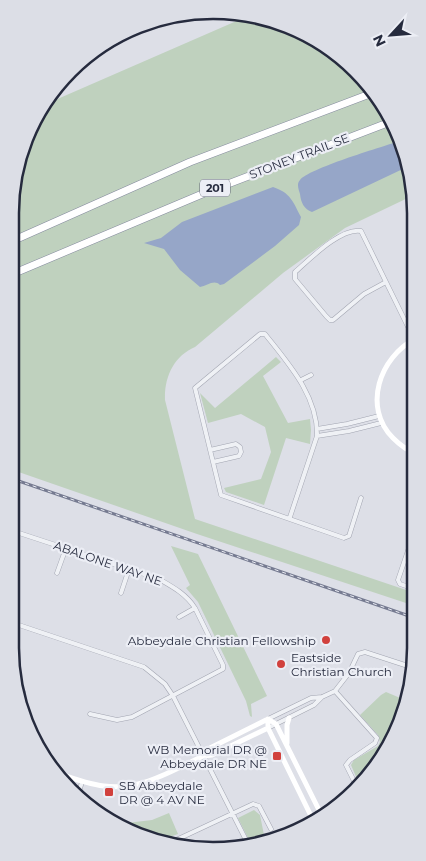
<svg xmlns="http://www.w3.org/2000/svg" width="426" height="861" viewBox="0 0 426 861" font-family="Montserrat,sans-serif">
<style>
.green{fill:#bfd1be}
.water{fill:#96a6c8}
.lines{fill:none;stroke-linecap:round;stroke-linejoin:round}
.street-casing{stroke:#a2a5b1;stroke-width:5}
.highway-casing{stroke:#848a9e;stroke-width:8}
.street{stroke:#eff1f5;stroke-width:4}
.secondary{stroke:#fff;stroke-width:5}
.highway{stroke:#fff;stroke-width:7}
.rail-casing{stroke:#767b91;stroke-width:3}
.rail{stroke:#eceef5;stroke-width:1;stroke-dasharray:4;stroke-linecap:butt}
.poi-dot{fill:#d1413d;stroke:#eceef5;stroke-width:2}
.labels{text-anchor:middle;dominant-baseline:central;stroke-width:4.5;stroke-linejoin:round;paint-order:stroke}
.shield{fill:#eceef5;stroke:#616675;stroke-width:1}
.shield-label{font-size:11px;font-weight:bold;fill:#262b3e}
.street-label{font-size:12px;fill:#262b3e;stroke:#eceef5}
.poi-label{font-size:12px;fill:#262b3e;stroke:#eceef5;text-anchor:end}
.rim{fill:none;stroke:#262b3e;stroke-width:2.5}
</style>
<rect width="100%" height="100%" fill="#dddfe7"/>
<!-- green -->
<path class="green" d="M248,16L290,27V29L303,31L347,60L382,100L414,187V195L345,228L283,273L195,347C174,356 164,377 165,400L195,519L415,593V606L197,534L10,469V200L31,123L46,104Z
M276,357L281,362L263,376L288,423L310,419L311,430L310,444L286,438L264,505L226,492L224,488L261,479L271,452L265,427L241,414L208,423L200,393L215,408Z
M171,546L198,554L267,696L251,704L252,717L250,716L246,701L198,602L186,588L190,585Z
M386,692L405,700L395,738L360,786L351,765L354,760L378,746L380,742L378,735L360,715L381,695Z
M254,810L260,815L264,835L267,837H274V839L252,846L238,818Z
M169,813L178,834L158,841L128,830L127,823L152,820Z"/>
<!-- water -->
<path class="water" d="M397,142L407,167L312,212C304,209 301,203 300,194C299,190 296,184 300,180C308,169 381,147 397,142Z
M273,187C291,193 293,202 301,217L299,225L275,246L224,284L220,285C214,279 207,286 200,287L180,270L164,249L144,243L161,238L182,222Z"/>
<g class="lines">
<!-- street casing -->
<g class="street-casing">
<path id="street" d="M386,282L364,294L333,320H330L326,316L295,279V272C309,260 341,227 361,231L414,339
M301,380L311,375
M317,429L347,424L379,416
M317,436L349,431L381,423
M210,450L236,444L240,447L241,452L239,456L213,462
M290,517L317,436C318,396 288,363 265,334H260L195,388L221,495L344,538L349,536L361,498
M10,530L159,579C173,587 186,594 195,608L223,665V669L132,717L117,720L90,714
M415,530L398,580L400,584L415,589
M57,573L66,548
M121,593L129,569
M179,617L195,608
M10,622L144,667L165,684L173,696L249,846
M17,690L23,692
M335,691L377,738L375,743L350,760L346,765L358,789
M268,719L311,698L322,697L335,691L349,673L358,654L365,652L414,668
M268,728L314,705L322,697
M78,795L82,782
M176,840L179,847
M165,844L176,840L253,804L259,806L271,829"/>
</g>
<!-- highway casing -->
<g class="highway-casing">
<path id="highway" d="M10,242L190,162L375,92
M10,275L207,192L390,122"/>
</g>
<!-- street -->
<use href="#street" class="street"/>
<!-- secondary -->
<path class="secondary" d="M415,339C380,357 362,407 393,438C399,444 406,450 415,453
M268,719V728L314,822
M268,719L276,724L322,816
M287,743V725L289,718
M203,756L210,748L268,719
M52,771C69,777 86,784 104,786C140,791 172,771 203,756L212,755L268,728"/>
<!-- highway -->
<use href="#highway" class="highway"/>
<!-- rail casing -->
<g class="rail-casing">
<path id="rail" d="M10,478L415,618"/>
</g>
<!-- rail -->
<use href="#rail" class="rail"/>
</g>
<!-- markers -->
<g class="poi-dot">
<circle cx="326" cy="640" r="5"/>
<circle cx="281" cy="664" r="5"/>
<rect x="272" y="751" width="10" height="10" rx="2.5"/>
<rect x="104" y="787" width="10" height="10" rx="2.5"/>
</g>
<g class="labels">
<!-- shield labels -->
<rect class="shield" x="200" y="179.5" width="30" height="17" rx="4"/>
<g class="shield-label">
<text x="215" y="188">201</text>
</g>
<!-- street labels -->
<g class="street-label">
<text transform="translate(299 156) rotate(-21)">STONEY TRAIL SE</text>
<text transform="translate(108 563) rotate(19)">ABALONE WAY NE</text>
</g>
<!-- poi labels -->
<g class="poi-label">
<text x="316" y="640">Abbeydale Christian Fellowship</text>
<text x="291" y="657" text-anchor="start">Eastside<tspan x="291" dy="14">Christian Church</tspan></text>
<text x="267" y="749">WB Memorial DR @<tspan x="267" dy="14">Abbeydale DR NE</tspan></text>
<text x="119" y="785" text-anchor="start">SB Abbeydale<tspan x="119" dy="14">DR @ 4 AV NE</tspan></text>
</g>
</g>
<!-- crop -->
<path d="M0 0H426V861H0ZM213 19H213A194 194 0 0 1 407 213V648A194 194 0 0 1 213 842H213A194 194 0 0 1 19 648V213A194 194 0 0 1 213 19Z" fill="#dcdee6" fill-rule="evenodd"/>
<path class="rim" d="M213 19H213A194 194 0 0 1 407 213V648A194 194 0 0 1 213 842H213A194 194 0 0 1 19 648V213A194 194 0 0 1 213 19Z"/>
<!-- north arrow -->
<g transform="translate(391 35) rotate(244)" stroke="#eceef5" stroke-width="4" paint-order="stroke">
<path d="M0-4L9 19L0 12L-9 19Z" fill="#262b3e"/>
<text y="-8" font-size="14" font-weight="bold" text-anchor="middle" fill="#262b3e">N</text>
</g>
</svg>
